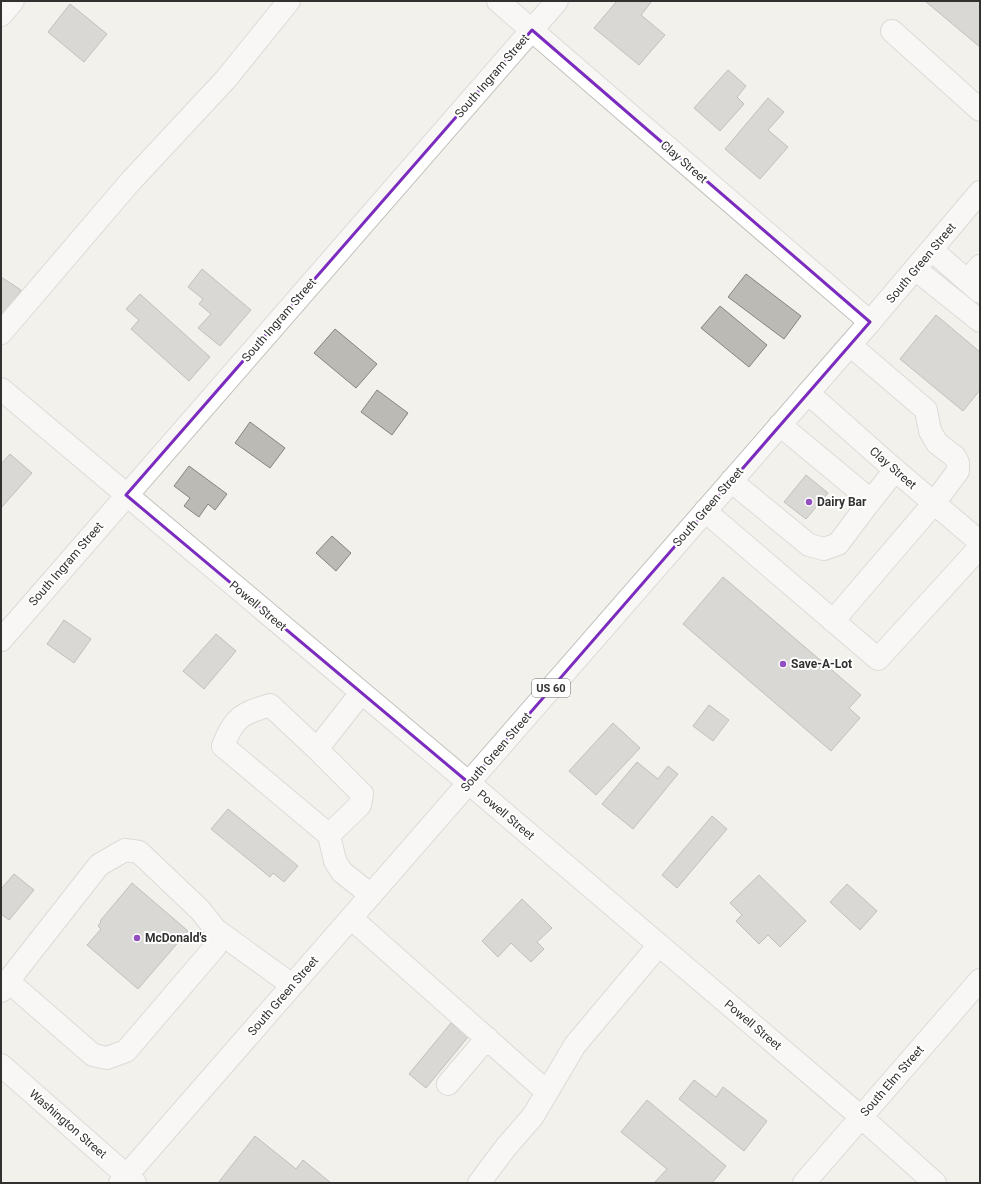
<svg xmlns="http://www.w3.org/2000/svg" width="981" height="1184" viewBox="0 0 981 1184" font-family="Roboto,sans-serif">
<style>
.building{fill:#bbbab5;stroke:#85847f}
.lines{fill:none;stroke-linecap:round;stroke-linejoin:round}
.minor-casing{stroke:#c2c1bc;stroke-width:24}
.major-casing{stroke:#c2c1bc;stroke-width:24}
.minor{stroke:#fff;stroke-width:22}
.major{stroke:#fff;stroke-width:22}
.marked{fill:none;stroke:#7b2cbf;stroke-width:3;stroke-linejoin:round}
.poi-dot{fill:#934ec2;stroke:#fff;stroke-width:1.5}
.labels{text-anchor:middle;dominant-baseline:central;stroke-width:4;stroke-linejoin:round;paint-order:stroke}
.shield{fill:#fff;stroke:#6f6f6d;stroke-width:1}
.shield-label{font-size:11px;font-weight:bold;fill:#31312f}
.street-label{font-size:12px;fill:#31312f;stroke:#fff}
.poi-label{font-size:12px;font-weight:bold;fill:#31312f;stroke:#fff;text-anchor:start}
</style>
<rect width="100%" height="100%" fill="#f2f1ec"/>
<!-- building -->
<path class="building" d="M617,1H652L641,15L665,35L639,65L594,28Z
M925,1H980V47Z
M70,4L107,34L84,62L48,32Z
M728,70L746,86L737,97L744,104L720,131L694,108Z
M768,98L784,112L768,130L788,147L760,179L725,149Z
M202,269L251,310L220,346L198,328L211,314L199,304L203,299L188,287Z
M746,274L801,316L784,339L728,297Z
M1,277L21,290L1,320Z
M140,294L210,357L189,381L131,329L139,320L126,309Z
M720,306L767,345L749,367L701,328Z
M936,315L980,352V390L963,411L900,359Z
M335,329L377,364L356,388L314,353Z
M377,390L408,413L392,435L361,412Z
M250,422L285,448L270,468L235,443Z
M10,454L32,473L1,508V464Z
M189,466L227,494L215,510L208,504L199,517L184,506L190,498L174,486Z
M806,475L828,493L806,519L784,502Z
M332,536L351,553L336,571L316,553Z
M723,577L861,695L849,708L860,718L831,751L683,624Z
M64,620L91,639L74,663L47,644Z
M216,634L236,651L204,689L183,671Z
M709,705L729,720L713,741L693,726Z
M613,723L640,748L596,795L569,771Z
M637,762L658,779L668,766L678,774L633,829L602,804Z
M228,809L298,866L284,882L273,873L270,877L211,829Z
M712,816L727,829L677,888L662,875Z
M14,874L34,890L9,920L1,914V889Z
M759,875L806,921L780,947L768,935L759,944L736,921L742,915L730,903Z
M132,883L188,931L138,989L87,945L101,929L98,926L101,922L100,921Z
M847,884L877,911L860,930L830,902Z
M522,899L552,928L537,942L544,949L531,962L511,943L498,957L482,941Z
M451,1023L468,1037L426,1088L409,1074Z
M694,1080L716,1097L723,1087L767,1121L744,1151L679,1099Z
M647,1100L726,1166L712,1183H654L667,1169L621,1132Z
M255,1136L296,1169L303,1160L331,1183H218Z"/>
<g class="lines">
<!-- minor casing -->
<g class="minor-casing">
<path id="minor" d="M498,1L870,322
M1,15L13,1
M892,31L980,110
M932,250L980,292
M915,269L980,321
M967,281L980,266
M1,333L130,182L226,79L289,1
M1,389L469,783L861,1117L935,1183
M808,393L895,470L980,542
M731,481L809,545L824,549L838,544L865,508L862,493L780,425
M865,508L895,470
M705,511L878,659L980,547
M833,621L934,503L958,471V463L955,457L937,443L930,431L926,410L850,345
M1,640L557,1
M361,693L317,749L270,705C241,714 234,717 223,746L329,835L335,861L342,872L371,895
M317,749L362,794L360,805L329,835
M351,918L547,1092
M216,930L292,985
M1,991L8,981L99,865L125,850L139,852L200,910L216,930L215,947L126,1051L107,1058L93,1055L8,981
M1,1065L135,1183
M448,1084L487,1038
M479,1183L506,1147L533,1116L575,1045L659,945
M804,1183L980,980"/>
</g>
<!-- major casing -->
<g class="major-casing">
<path id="major" d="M120,1183L870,322L980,192"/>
</g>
<!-- minor -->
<use href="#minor" class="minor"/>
<!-- major -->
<use href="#major" class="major"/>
</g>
<!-- marked area -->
<path d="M0 0H981V1184H0ZM532,30L870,322L469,783L126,495Z" fill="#f2f1ec" fill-opacity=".55" fill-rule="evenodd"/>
<path class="marked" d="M532,30L870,322L469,783L126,495Z"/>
<!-- markers -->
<g class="poi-dot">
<circle cx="809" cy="502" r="4"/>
<circle cx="783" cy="664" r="4"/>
<circle cx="137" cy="938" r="4"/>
</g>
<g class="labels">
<!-- shield labels -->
<rect class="shield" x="532" y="679" width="38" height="18" rx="3"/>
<g class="shield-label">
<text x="551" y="688">US 60</text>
</g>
<!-- street labels -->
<g class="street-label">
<text transform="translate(492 76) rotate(-49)">South Ingram Street</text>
<text transform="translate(684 162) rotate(41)">Clay Street</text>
<text transform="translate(921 263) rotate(-50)">South Green Street</text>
<text transform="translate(279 320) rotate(-49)">South Ingram Street</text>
<text transform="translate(893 468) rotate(41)">Clay Street</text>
<text transform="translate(708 507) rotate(-49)">South Green Street</text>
<text transform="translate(66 564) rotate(-49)">South Ingram Street</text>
<text transform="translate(258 606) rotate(40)">Powell Street</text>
<text transform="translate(496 752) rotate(-49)">South Green Street</text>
<text transform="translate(506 815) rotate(40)">Powell Street</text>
<text transform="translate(283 996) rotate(-49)">South Green Street</text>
<text transform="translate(753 1025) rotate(40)">Powell Street</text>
<text transform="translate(892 1081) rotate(-49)">South Elm Street</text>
<text transform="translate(68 1124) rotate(41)">Washington Street</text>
</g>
<!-- poi labels -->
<g class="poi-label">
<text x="817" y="502">Dairy Bar</text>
<text x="791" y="664">Save-A-Lot</text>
<text x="145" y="938">McDonald's</text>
</g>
</g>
<!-- border -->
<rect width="981" height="1184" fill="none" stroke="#31312f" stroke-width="4"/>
</svg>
